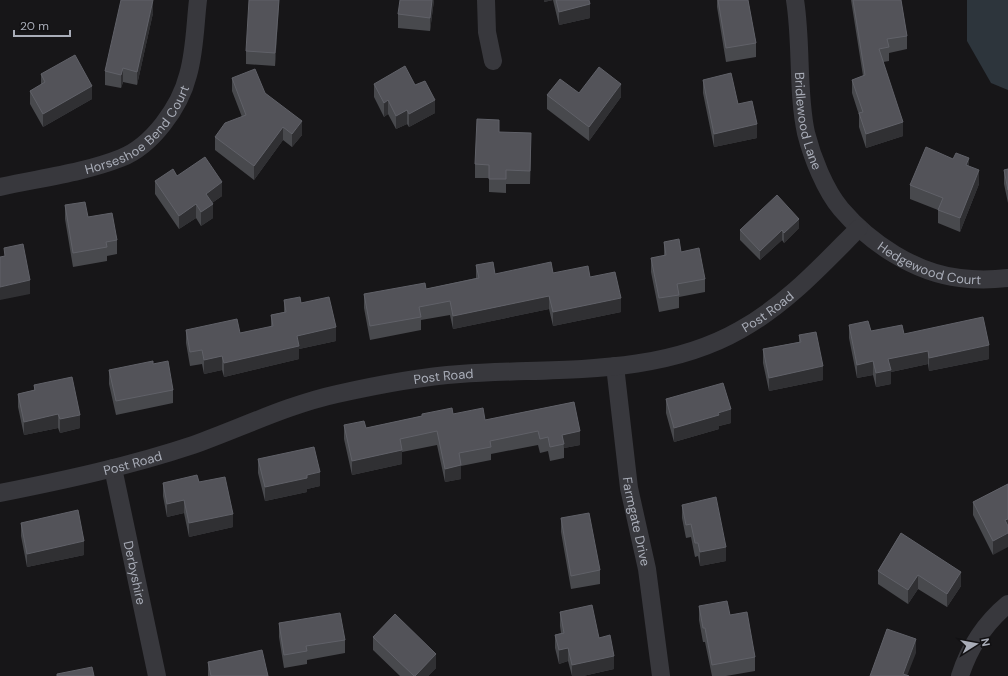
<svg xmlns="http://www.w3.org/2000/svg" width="1008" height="676" viewBox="0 0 1008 676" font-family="'DM Sans',sans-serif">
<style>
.water{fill:#2d353c}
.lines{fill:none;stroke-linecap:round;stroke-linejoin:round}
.minor{stroke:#38383d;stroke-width:18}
.wall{fill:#48494d}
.shaded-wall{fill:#303033}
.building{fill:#535359;stroke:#606168}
.labels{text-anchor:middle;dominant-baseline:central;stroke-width:3;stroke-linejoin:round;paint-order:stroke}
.street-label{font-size:13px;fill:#a9adb8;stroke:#121113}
</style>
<rect width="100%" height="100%" fill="#171618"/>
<!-- water -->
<path class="water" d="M967,0H1008V90L991,83L967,41Z"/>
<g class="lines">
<!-- minor -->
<g class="minor">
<path d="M486,0L487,32L493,61"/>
<path id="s1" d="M795,0C802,44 797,91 806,133C812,157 825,190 841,209C870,243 915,273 960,278C975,280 992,280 1008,278"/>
<path id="s2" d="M0,187C40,178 83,173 121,158C152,146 180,107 188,75C195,51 195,25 198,0"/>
<path id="s3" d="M615,366L629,488L647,569L661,676"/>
<path id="s4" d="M113,468L157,676"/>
<path id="s5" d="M0,493C65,480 130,466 193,445C241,428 287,405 337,394C377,385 418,377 460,374C553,367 656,378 740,330C787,304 822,265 859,228"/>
<path d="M960,676C969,648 985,623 1008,604"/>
</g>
</g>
<!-- wall -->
<path class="wall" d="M279,0L275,66L246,64V51Z
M434,0L430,31L398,28V14Z
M544,0H589L590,18L559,25L553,0L544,2Z
M717,0H748L756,43V57L726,62L717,7Z
M851,0H901L907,36V49L889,53V61L883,62L903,136L866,148L859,127V115L852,93V80L863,76Z
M153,13L137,85L123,82L121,88L105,85V71Z
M41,74L92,99L43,127L30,104V91L41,85Z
M232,78L265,93L302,135L292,147L283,140L254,180L215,150V137L242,117L232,91Z
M703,80L738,104L757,138L714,147L703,93Z
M374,84L415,85L435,113L409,127L407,124L396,129L388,114L384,117L374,97Z
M579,93L621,97L589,141L547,109V95Z
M499,132L531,146L530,184H506V193L489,192V178H475V164Z
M953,159L969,166L979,184L960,232L938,223V210L910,199V185Z
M1008,169V203L1004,184V170Z
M177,176L222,196L212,203L213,218L201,226L196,218L179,229L155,194V181Z
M65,205L88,217L117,240V254L107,256V261L73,267L65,219Z
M799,228L784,243L782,240L760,260L740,240V230Z
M664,242L681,252L705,279V292L679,297V308L659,312L651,272V258L664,256Z
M476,265L495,274L553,273L590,277L621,312L553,326L549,309L453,329L450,315L421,320V330L370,340L364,308V294L426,289L476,278Z
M284,300L301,303L336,341L299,349V359L224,377L222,370L204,374L202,364L190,366L186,343V330L240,333L271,327V315L284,312Z
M849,325L871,331L904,334L989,359L929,371L928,364L891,372V384L876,387L873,375L857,378L849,338Z
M799,335L823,380L769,391L763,363V349L799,342Z
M153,364L173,390V403L116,415L109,384V370Z
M34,385L80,428L60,433L58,428L24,435L18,407V394L34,390Z
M666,399L731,423L719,426V429L674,442L666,413Z
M574,402L580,445L564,448V458L550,461L548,451L540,453L538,445L491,454V460L461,466V479L445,482L437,445L402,452V464L352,475L344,439V425L366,428L422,416V414H453L485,420Z
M258,459L320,486L307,489V492L265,501L258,473Z
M163,483L233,527L189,537L184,513L167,517L163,496Z
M1008,484L993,555L973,515V502Z
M682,505L726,561L700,566L698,556L695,557L691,537L686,538L682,518Z
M561,518L600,570V584L571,589L561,532Z
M21,523L84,555L27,567L21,536Z
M901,533L961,586L947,607L918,589L908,604L878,584V571Z
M699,606L730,615L755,657V671L726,676H712L705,642H703L699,620Z
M560,612L599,638L614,669L583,676H572L568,661L559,664L555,648V635L561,633L560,626Z
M279,623L345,640V653L307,660V664L284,668L279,637Z
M373,637L436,668L428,676H400L373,650Z
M208,662L268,676H208Z"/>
<!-- shaded-wall -->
<path class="shaded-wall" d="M153,0V13L137,85V72Z
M279,0V7L275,66V53Z
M432,0H434L430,31V18Z
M544,0H553L544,2Z
M590,4V18L559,25V12Z
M123,68V82L121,88V75Z
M621,84V97L589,141V127Z
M92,86V99L43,127V114Z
M388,100V114L384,117V103Z
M435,100V113L409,127V114Z
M407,110V124L396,129V116Z
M302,121V135L292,147V134Z
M903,122V136L866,148V134Z
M757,124V138L714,147V134Z
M283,127V140L254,180V166Z
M531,133V146L530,184V171Z
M969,158V172L966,165Z
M979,170V184L960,232V218Z
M222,182V196L206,207V194Z
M196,204V218L179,229V216Z
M213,204V218L201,226V212Z
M799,219V228L784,243V233Z
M782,230V240L760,260V251Z
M30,280V294L0,300V287Z
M549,296V309L453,329V316Z
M621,298V312L553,326V312Z
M336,327V341L299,349V359L224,377V363L297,336Z
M989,345V359L929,371V358Z
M928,351V364L891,372V384L876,387V373L888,359Z
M222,356V370L204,374V360Z
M873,361V375L857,378V365Z
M823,366V380L769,391V378Z
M731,409V423L719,426V429L674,442V428Z
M58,414V428L24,435V422Z
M80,415V428L60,433V419Z
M580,431V445L564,448L562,435Z
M402,450V464L352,475V461Z
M461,465V479L445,482V469Z
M320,472V486L307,489V492L265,501V487L307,475Z
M184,500V513L167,517V504Z
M233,514V527L189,537V523Z
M1008,519V533L1005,520Z
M1008,533V547L993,555V541Z
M84,541V555L27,567V554Z
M726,547V561L700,566V552Z
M961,572V586L947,607V594Z
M918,575V589L908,604V590Z
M916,639V653L907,676L903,674Z
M568,648V661L559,664V650Z
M436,654V668L428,676H415Z
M614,656V669L583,676H572V665Z"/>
<!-- building -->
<path class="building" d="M121,0H153L137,72L123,68L121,75L105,71Z
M249,0H279L275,53L246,51Z
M400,0H432L430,18L398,14Z
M556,0H589L590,4L559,12Z
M718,0H748L756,43L726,48Z
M853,0H901L907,36L887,39L889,47L879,49L903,122L866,134L859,113L863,112L852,80L865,75Z
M75,55L92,86L43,114L30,91L45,82L41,74Z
M405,66L415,85L425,81L435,100L409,114L407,110L396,116L388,100L384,103L374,84Z
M599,67L621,84L589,127L547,95L560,79L579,93Z
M255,69L265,93L302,121L292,134L283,127L254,166L215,137L225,123L246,115L232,78Z
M731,73L738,104L752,101L757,124L714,134L703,80Z
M477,119L499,120V132L531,133L530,171L506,170V179H489V165L475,164Z
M926,147L953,159L956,153L969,158L966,165L979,170L960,218L938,210L943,198L910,185Z
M205,157L222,182L206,194L213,204L201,212L196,204L179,216L155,181L173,169L177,176Z
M1008,169V190L1004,170Z
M777,195L799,219L784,233L782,230L760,251L740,230Z
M85,202L88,217L112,213L117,240L106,242L107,247L73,253L65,205Z
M679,239L681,252L699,248L705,279L677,284L679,295L659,298L651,258L666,255L664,242Z
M23,244L30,280L0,287V257L5,256L4,248Z
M493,262L495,274L551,262L553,273L588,266L590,277L615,272L621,298L553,312L549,296L453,316L450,301L419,307L421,317L370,326L364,294L425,283L426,289L479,278L476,265Z
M300,297L301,303L329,297L336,327L297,336L299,346L224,363L222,356L204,360L202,350L190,352L186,330L237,319L240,333L273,326L271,315L286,312L284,300Z
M983,317L989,345L929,358L928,351L888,359L891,370L876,373L873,361L857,365L849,325L868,321L871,331L902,325L904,334Z
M816,332L823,366L769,378L763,349L801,342L799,335Z
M153,361V364L168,361L173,390L116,401L109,370Z
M72,377L80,415L60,419L58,414L24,422L18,394L35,390L34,385Z
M723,383L731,409L718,413L719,415L674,428L666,399Z
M574,402L580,431L562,435L564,444L550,447L548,437L540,439L538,431L490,441L491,447L459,453L461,465L445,469L437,431L400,439L402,450L352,461L344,425L364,421L366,428L422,416V414L452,408L453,414L483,408L485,420Z
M314,447L320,472L307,475V478L265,487L258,459Z
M197,475L199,482L225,477L233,514L189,523L184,500L167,504L163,483Z
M1008,484V519L1005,520L1008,526V533L993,541L973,502Z
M716,497L726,547L700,552L698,543H695L691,524L686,525L682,505Z
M78,510L84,541L27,554L21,523Z
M589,513L600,570L571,576L561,518Z
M901,533L961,572L947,594L918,575L908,590L878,571Z
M727,601L730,615L747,612L755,657L712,665L705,628H703L699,606Z
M592,605L599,638L610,635L614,656L572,665L568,648L559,650L555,635L564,633L560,612Z
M340,613L345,640L306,646L307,651L284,655L279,623Z
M395,614L436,654L415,676H414L373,637Z
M887,629L916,639L903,674L909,676H870Z
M262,650L268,676H211L208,662Z
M92,667L94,676H57V674Z"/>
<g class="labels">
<!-- street labels -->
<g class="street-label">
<text stroke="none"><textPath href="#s1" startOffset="122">Bridlewood Lane</textPath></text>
<text stroke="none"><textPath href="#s2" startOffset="155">Horseshoe Bend Court</textPath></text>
<text stroke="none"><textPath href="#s1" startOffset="325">Hedgewood Court</textPath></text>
<text stroke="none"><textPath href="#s5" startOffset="796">Post Road</textPath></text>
<text stroke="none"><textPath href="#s5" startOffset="460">Post Road</textPath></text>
<text stroke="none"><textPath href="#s5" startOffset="136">Post Road</textPath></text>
<text stroke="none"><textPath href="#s3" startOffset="157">Farmgate Drive</textPath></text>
<text stroke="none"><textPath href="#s4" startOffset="107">Derbyshire</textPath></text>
</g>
</g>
<!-- north arrow -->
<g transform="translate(976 644) rotate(79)" stroke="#121113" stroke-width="3" paint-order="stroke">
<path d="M0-3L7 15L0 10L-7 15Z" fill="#a9adb8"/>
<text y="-6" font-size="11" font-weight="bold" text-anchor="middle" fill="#a9adb8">N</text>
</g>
<!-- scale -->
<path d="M14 30v6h56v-6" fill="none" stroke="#a9adb8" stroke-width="2"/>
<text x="20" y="30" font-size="12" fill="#a9adb8" stroke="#121113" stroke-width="3" paint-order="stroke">20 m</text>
</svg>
